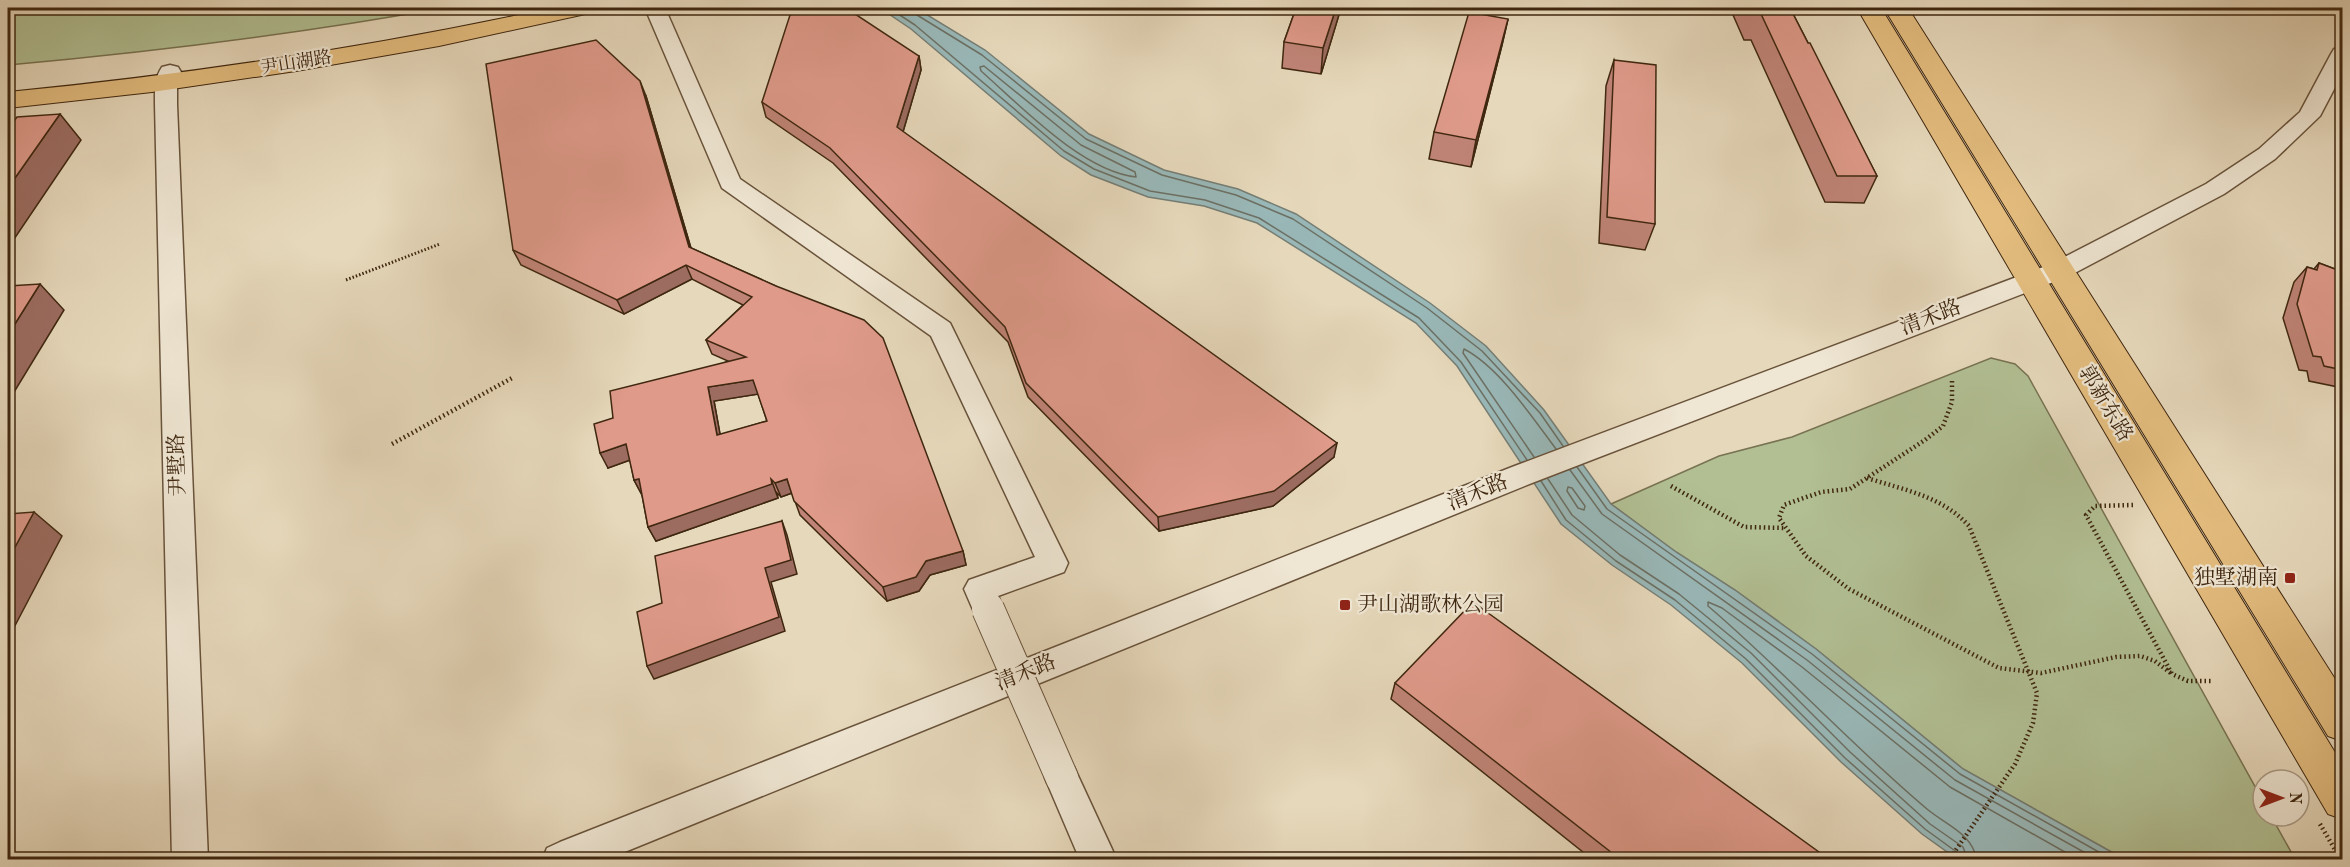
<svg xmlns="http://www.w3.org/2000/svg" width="2350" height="867" viewBox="0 0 2350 867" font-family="'Old Standard TT','Noto Serif SC',serif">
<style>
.green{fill:#b1bf93;stroke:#787352;stroke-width:1.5}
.water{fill:#99b8b8;stroke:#757e75;stroke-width:1.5}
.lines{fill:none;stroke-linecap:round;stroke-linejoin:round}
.shore{stroke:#6c7064;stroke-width:1.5}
.minor-casing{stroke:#69533b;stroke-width:3}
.major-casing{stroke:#3f2710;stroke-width:2}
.path-far1{stroke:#3f2710;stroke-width:3;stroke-dasharray:1.5 2;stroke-linecap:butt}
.path{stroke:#3f2710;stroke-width:4.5;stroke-dasharray:1.5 3;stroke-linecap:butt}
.minor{fill:#efe6d3;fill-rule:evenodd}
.major{fill:#e3bc7e;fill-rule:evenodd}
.minor-bridge-casing{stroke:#69533b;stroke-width:34;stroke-linecap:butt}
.minor-bridge{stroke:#efe6d3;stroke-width:32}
.wall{fill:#c08477;stroke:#3f2710;stroke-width:1.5;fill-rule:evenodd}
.shaded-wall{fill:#9c6c61;stroke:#3f2710;stroke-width:1.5}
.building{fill:#df9a8a;stroke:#3f2710;stroke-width:1.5;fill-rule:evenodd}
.poi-dot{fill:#8f2418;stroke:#efe6d3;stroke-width:2}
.labels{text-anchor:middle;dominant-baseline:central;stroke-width:4.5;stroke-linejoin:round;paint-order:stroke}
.far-street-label{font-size:18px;fill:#3f2710;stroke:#efe6d3}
.street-label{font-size:21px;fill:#3f2710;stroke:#efe6d3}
.poi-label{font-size:21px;fill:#3f2710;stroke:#efe6d3;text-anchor:end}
</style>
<rect width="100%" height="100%" fill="#e6d8bb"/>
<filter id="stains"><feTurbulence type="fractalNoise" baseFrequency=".00333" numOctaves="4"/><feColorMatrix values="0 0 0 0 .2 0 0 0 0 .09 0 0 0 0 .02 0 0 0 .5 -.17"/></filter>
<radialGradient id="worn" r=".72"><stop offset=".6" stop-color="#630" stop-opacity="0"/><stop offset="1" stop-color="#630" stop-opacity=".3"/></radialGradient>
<!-- green -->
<path class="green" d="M8,8H442C298,34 153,52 8,65Z
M1991,358L2015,364L2028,376L2263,801V816H2271L2295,859H2124L1963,769L1816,649L1735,590L1676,552L1611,504L1719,456L1792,437Z"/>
<!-- water -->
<path class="water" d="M880,8H916L985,50L1089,134L1164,170L1238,189L1296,214L1430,303L1486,346L1544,410L1611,504L1676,552L1735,590L1816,649L1963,769L2124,859H1957L1922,834L1841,762L1742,663L1671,605L1612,565L1561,524L1457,366L1416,323L1257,223L1204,206L1148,197L1091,175L1061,156L911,29Z"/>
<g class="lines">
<!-- shore -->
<path class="shore" d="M889,8L915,25L1064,151L1094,169L1150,191L1205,200L1259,218L1419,318L1461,362L1527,460
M914,8L917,15L982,55L1086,139L1162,175L1236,195L1293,219L1427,308L1482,351L1540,413L1563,446
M984,66L1081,145L1135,172L1136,177C1082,171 1021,106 981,71L980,67Z
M1534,457L1463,353L1464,349C1499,367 1532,417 1556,449
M1577,467L1607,509L1812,654L1960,774L2113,860
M1570,470L1602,514L1807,660L1955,780L2098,860
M1548,479L1572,515L1620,555L1679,594L1751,653L1850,752L1930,824L1963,847L1968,860
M1541,481L1566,520L1616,561L1675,600L1746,659L1845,758L1925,829L1958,853L1960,860
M1568,487L1572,488L1585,506L1584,510L1578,508L1567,491Z
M1977,860C1972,833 1946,825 1927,809C1851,745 1784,671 1708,606V602L1722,608L1802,667L1950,787L2079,860"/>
<!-- minor casing -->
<g class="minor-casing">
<path id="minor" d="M645,8H665L740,179L950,323L1068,563L1064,572L998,596L1004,609L999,619L988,622L977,619L964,589L969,580L1035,557L931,336L722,188Z
M2342,48V74L2320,116L2275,159L2224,194L2069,276L1532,483L605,860H542L547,848L560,842L1512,467L2051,264L2206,184L2259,149L2300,112L2331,54L2334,49Z
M170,65L178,67L181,72L177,83V104L208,860H172L155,104C155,90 154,79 162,67Z
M1062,762L1074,767L1117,860H1080L1045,778L1050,767Z"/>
</g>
<!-- major casing -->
<g class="major-casing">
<path id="major" d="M551,8H593L589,13L581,15L439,46L296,71L152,92L8,108V92C191,74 372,47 551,8Z
M1857,8H1881L2342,764V819L2328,814Z
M1884,8H1908L2342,690V741L2328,736Z"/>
</g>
<!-- path-far1 -->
<path class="path-far1" d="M346,280L440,244"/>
<!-- path -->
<path class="path" d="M1952,381V402L1943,426L1925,440L1850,489L1821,492L1784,505L1779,518L1806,556L1849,589L1999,668L2041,673L2116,657L2140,656L2155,661L2172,674
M392,444L512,378
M1867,478C1904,490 1942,496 1969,526L2037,693L2033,723L2015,764L1949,860
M1671,486L1744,527L1785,528
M2133,505L2095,506L2086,515L2172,674L2188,681H2213
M2320,824L2341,860"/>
<!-- minor -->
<use href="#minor" class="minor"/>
<!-- major -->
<use href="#major" class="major"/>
<!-- minor-bridge casing -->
<g class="minor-bridge-casing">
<path id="minor-bridge" d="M988,609L1062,778"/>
</g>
<!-- minor-bridge -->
<use href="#minor-bridge" class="minor-bridge"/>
</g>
<!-- wall -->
<path class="wall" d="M1296,8H1341L1321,74L1282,68L1284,42Z
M1730,8H1790L1877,176L1864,203L1825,202L1751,40H1744Z
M1508,19L1502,45L1471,167L1429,159L1434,132Z
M919,56L921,70L903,132L1334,457L1273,506L1159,531L1028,397L1008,342L833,163L766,117L762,102Z
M1614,60L1655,224L1645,250L1599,243L1606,86Z
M646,96L691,248L776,286L963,551L966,565L930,575L919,591L887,601L800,515L792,493L781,497L777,493L778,498L656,541L648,527L642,495L634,480L630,460L608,468L613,418L728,361L712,354L706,340L743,305L692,279L624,314L521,265L513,250ZM758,394L767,421L720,435L714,401Z
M2319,263L2343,272V388L2309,381L2307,371L2299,370L2283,318L2294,282L2307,267L2314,269Z
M1395,683L1830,860H1593L1391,699Z"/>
<!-- shaded-wall -->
<path class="shaded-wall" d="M1336,8H1341L1321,74L1323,48Z
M1508,19L1502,45L1471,167L1476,140Z
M919,56L921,70L900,142L897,127Z
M640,81L646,96L695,262L689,247Z
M60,114L81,140L8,248V188Z
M686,265L692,279L624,314L617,300Z
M40,284L64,310L8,402V335Z
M753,380L759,394L714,401L723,450L717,435L708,387Z
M1337,443L1334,457L1273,506L1159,531L1158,517Z
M626,444L633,459L608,468L600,453Z
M639,479L647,493L642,495L634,480Z
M771,479L778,498L656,541L648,527Z
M787,479L792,493L781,497L775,483Z
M34,512L62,536L8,639V560Z
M782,521L787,535L797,574L771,582L785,631L654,679L647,666L765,568Z
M963,551L966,565L930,575L919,591L887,601L883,587L926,561Z"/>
<!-- building -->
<path class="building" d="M809,8H846L919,56L897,127L1337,443L1274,491L1158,517L1026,383L1005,327L830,148L762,102L790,15Z
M1296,8H1336L1323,48L1284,42Z
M1751,8H1790L1808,43H1810L1877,176H1837L1761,14H1754Z
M1469,12L1508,19L1476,140L1434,132Z
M596,40L640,81L689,247L776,286L864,320L883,338L963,551L926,561L916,577L883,587L794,501L787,479L775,483L771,479L772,484L648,527L639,479L634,480L626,444L600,453L594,424L613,418L610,391L746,357L706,340L752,297L686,265L617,300L513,250L486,64ZM753,380L767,421L717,435L708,387Z
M1614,60L1656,65L1655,224L1607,217Z
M60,114L8,188V129L17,117Z
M2319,263L2343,272V370L2324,366L2321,357L2313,356L2297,304L2307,267L2317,270Z
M40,284L8,335V286Z
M34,512L8,560V514Z
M782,521L791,560L765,568L779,617L647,666L637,612L662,603L655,556Z
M1473,602L1830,860H1621L1395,683Z"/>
<!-- markers -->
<g class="poi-dot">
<rect x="2284" y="572" width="12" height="12" rx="3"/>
<rect x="1339" y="599" width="12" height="12" rx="3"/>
</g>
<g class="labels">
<!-- far-street labels -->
<g class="far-street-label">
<text transform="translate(296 63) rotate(-9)">尹山湖路</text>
</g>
<!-- street labels -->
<g class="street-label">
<text transform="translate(1931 318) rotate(-21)">清禾路</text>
<text transform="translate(2105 404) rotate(59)">郭新东路</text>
<text transform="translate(178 465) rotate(-92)">尹墅路</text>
<text transform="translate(1478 493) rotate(-22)">清禾路</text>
<text transform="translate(1026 673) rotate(-22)">清禾路</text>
</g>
<!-- poi labels -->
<g class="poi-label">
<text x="2278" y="578">独墅湖南</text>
<text x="1357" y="605" text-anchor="start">尹山湖歌林公园</text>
</g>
</g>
<!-- margin -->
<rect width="2350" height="867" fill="none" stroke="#e6d8bb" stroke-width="30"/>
<rect x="9" y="9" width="2332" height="849" fill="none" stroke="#3f2710" stroke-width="3"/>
<rect x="15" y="15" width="2320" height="837" fill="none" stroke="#3f2710" stroke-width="1.5"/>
<!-- north arrow -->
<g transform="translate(2281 798) rotate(90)"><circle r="28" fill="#efe6d3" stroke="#a99a85" stroke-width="1.5"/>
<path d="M0-4.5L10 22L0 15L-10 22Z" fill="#8f2418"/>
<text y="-9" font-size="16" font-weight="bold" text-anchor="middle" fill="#3f2710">N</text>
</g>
<rect width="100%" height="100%" filter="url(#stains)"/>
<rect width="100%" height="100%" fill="url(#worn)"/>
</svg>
